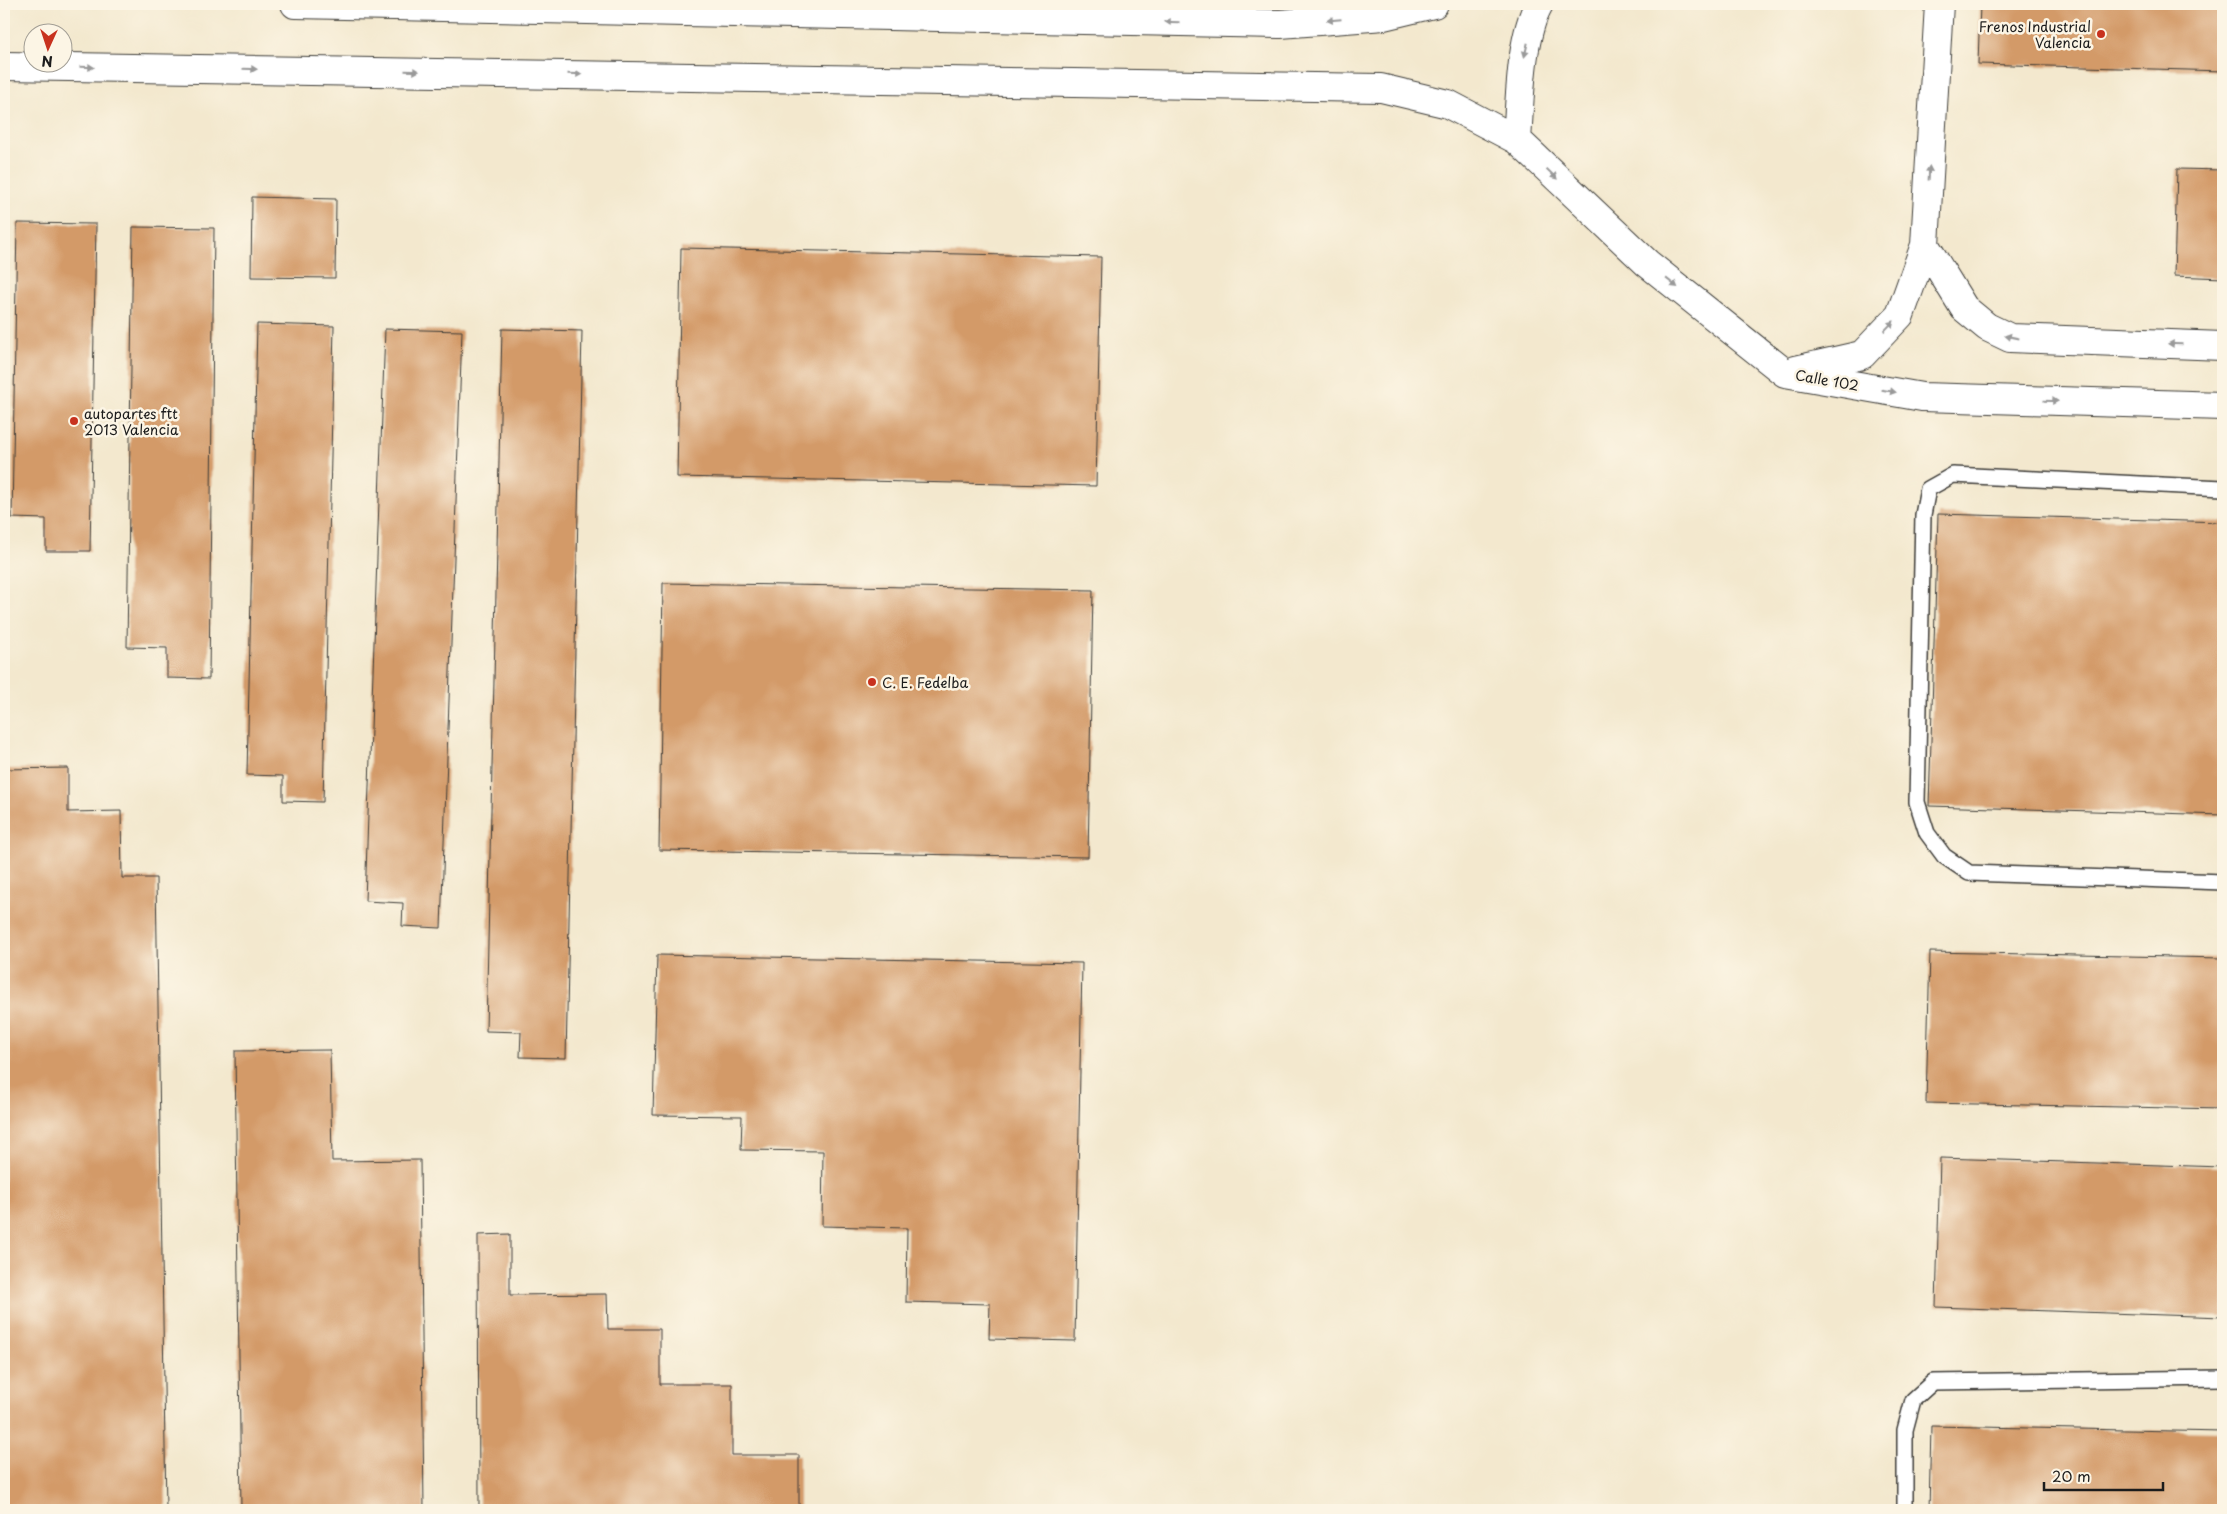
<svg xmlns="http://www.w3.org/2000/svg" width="2227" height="1514" viewBox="0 0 2227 1514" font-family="'Playpen Sans',sans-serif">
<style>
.building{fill:#d39a68}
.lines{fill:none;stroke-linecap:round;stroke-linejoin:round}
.service-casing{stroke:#3c3b37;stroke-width:18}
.minor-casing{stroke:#3c3b37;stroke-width:30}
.service{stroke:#fff;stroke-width:15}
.minor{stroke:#fff;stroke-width:28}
.oneway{fill:#999}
.poi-dot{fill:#c8321e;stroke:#fcf5e5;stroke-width:2}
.labels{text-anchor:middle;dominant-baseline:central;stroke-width:5;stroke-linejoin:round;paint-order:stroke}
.poi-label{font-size:14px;fill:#1c1c1c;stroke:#fcf5e5;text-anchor:start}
.street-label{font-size:14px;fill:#1c1c1c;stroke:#fcf5e5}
</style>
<rect width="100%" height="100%" fill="#fcf5e5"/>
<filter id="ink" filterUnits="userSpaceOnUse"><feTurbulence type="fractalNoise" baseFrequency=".02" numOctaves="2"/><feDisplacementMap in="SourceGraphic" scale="10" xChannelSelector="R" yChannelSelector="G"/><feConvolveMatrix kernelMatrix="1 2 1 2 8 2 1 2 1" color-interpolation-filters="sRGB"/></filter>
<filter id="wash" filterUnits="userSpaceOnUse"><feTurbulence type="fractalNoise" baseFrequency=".0096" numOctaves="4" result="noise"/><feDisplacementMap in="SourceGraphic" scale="20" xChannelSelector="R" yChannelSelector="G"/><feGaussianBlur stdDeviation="1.12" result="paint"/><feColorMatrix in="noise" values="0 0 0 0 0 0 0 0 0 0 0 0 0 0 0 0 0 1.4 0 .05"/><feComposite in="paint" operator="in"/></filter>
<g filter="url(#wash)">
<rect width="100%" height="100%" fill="#f3e8ce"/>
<g id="blocks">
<!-- building -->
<path class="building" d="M1980,4H2223V71L1978,64Z
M2177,169L2223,170V278L2174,276Z
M252,197L336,199L335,278L251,277Z
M17,223L96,224L90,551H46V519L12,518Z
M133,227L214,228L209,679L167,678V648L127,647Z
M681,248L1101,257L1096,486L677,477Z
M257,324L334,326L323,802L283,801V776L247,775Z
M385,329L462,331L441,928L402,926L403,903L365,901Z
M502,329L582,331L566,1058L520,1057L521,1032L486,1031Z
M1938,514L2223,522V815L1929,806Z
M663,583L1093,590L1088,857L659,850Z
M68,768V812L121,811L122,878H156L166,1510H4V769Z
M1930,952L2223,958V1109L1926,1103Z
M657,955L1082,963L1075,1341L989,1339L990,1304L906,1302L907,1228L822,1226L823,1151L741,1150L742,1116L653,1115Z
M330,1050L332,1161L420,1160L424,1510H241L235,1051Z
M1940,1158L2223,1167V1317L1936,1307Z
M510,1234V1295L607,1294L608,1329H660V1384H732V1455H799V1510H479L478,1235Z
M1931,1426L2223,1432V1510H1929Z"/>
</g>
</g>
<g filter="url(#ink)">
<use href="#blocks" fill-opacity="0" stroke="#3c3b37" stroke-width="1"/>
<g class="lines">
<!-- service casing -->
<g class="service-casing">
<path id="service" d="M2223,488L1953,475L1928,489L1923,515L1917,802L1927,833L1944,856L1969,873L2223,882
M1905,1510V1430L1913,1400L1933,1382L2223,1378"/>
</g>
<!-- minor casing -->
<g class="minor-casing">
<path id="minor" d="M295,4L1280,24L1384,16L1434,4
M4,66L1381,88L1448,104L1517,140L1647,263L1785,373L1922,397L2223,406
M1517,140C1520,101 1520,38 1539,4
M1925,245L1964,308L1987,327L2010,338L2223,346
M1796,370L1862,355L1900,315L1925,245L1939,4"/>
</g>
<!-- service -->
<use href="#service" class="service"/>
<!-- minor -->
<use href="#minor" class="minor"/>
</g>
<!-- one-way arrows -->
<defs><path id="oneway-solid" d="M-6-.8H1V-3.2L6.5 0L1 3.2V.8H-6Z" transform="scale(1.25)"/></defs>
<g class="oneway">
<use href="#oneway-solid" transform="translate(1334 20) rotate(175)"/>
<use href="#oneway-solid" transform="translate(1172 22) rotate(-179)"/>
<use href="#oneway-solid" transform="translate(1526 50) rotate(103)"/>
<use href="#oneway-solid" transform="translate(87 67) rotate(1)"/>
<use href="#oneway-solid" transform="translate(250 69) rotate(1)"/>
<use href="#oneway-solid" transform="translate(412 71) rotate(1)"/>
<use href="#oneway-solid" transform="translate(575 74) rotate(1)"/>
<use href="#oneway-solid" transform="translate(1929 173) rotate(-87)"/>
<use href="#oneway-solid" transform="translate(1552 174) rotate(44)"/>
<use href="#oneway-solid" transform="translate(1672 283) rotate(38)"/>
<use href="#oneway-solid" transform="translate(1889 326) rotate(-46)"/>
<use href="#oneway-solid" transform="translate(2012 337) rotate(-169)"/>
<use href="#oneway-solid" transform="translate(2175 344) rotate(-178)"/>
<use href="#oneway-solid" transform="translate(1889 391) rotate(10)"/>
<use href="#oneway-solid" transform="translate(2051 401) rotate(2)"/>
</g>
</g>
<!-- markers -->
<g class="poi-dot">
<circle cx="2101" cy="34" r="5"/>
<circle cx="74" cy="421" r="5"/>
<circle cx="872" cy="682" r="5"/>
</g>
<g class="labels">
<!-- poi labels -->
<g class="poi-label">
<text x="2091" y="26" text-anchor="end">Frenos Industrial<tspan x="2091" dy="16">Valencia</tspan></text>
<text x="84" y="413">autopartes ftt<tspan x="84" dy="16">2013 Valencia</tspan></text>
<text x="882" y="682">C. E. Fedelba</text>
</g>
<!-- street labels -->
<g class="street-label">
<text transform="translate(1827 380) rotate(10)">Calle 102</text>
</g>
</g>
<!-- margin -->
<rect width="2227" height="1514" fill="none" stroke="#fcf5e5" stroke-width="20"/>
<!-- north arrow -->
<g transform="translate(48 48) rotate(183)"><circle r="24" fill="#fcf5e5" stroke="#a29e95"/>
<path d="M0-4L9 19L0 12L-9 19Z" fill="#c8321e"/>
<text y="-8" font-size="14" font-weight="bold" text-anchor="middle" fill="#1c1c1c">N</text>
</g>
<!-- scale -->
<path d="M2044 1482v8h119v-8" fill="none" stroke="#1c1c1c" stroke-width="2.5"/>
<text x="2052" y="1482" font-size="15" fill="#1c1c1c" stroke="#fcf5e5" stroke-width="4" paint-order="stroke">20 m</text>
</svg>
